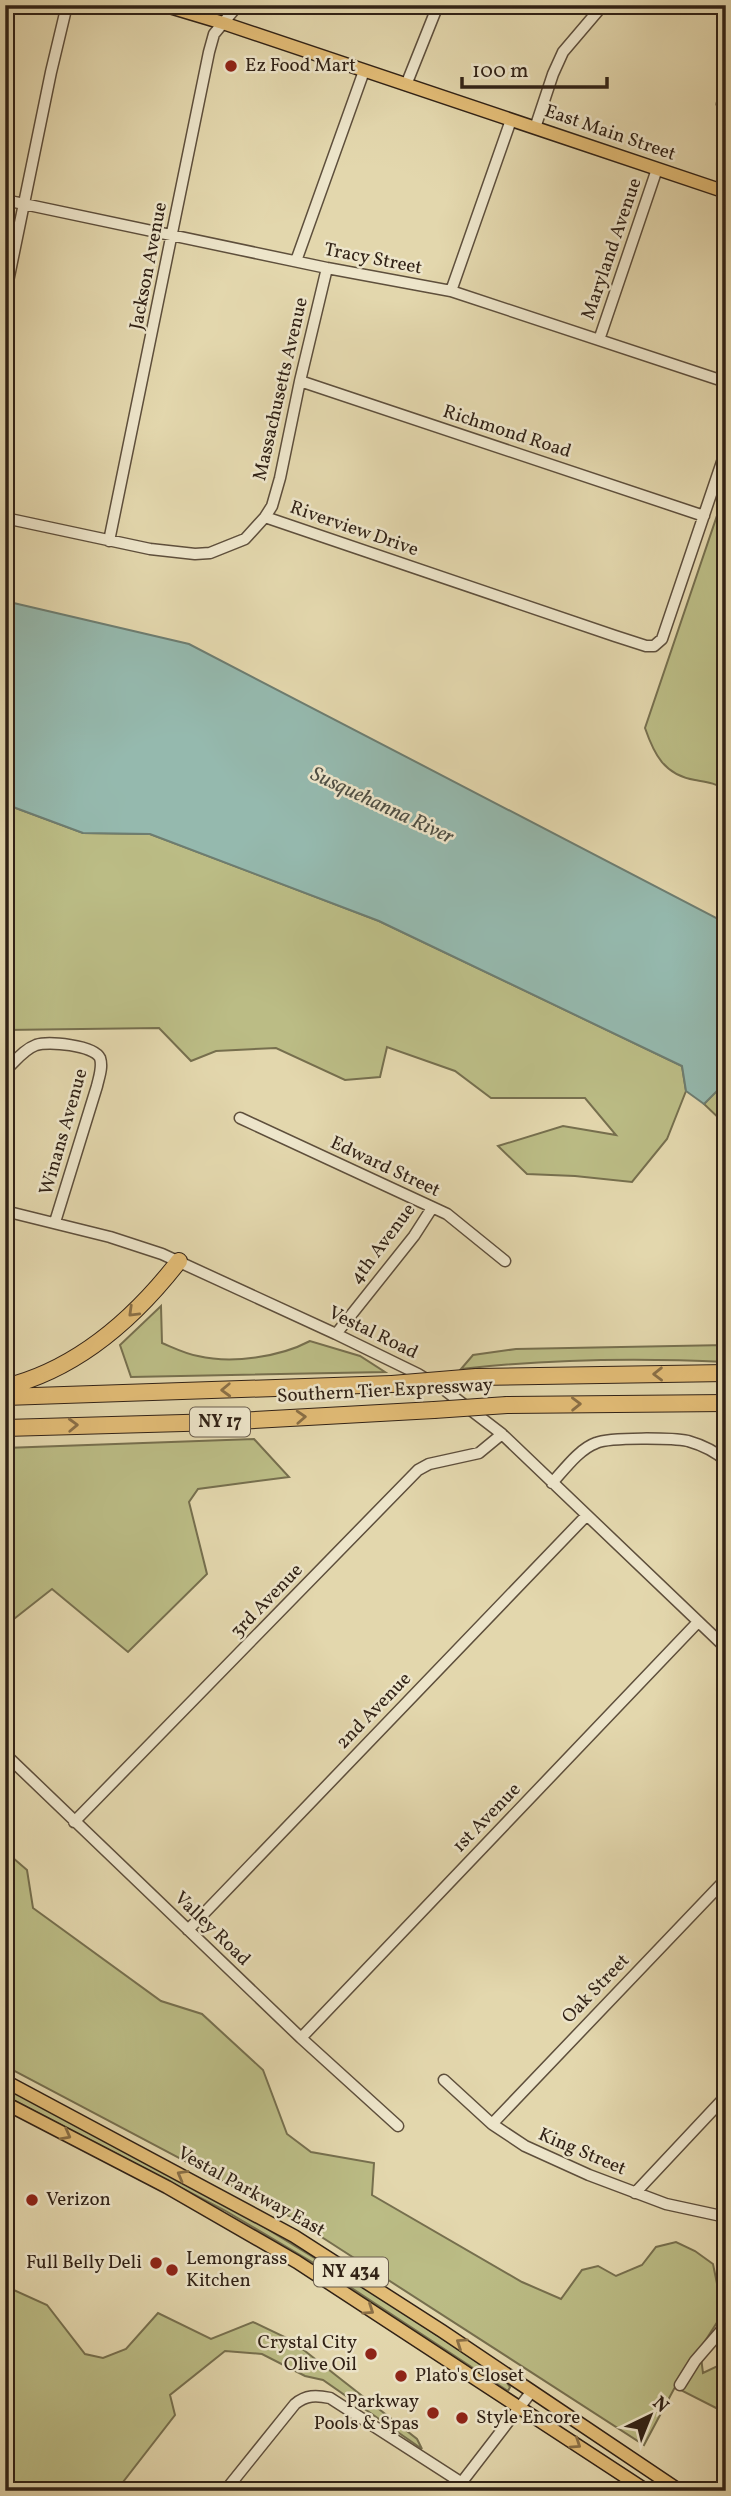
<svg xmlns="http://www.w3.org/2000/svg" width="731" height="2496" viewBox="0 0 731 2496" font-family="Vollkorn,serif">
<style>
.green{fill:#bbbc85;stroke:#766f4e;stroke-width:2}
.water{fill:#95b9ae;stroke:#6d7d71;stroke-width:2}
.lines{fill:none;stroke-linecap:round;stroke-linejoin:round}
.minor-casing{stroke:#5e4f3c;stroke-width:13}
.major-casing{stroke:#312216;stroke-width:15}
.highway-casing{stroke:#312216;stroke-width:18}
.minor{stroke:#ede5ca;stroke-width:10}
.major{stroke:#e2bc76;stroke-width:12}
.highway{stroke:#e2bc76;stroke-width:16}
.highway-bridge-casing{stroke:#312216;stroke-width:18;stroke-linecap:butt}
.highway-bridge{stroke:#e2bc76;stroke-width:16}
.oneway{stroke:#8a6f46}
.poi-dot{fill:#8f2418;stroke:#ede5ca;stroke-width:2.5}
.labels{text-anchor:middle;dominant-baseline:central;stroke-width:5;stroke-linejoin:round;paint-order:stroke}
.shield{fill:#ede5ca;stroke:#695c4c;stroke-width:2}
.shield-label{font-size:18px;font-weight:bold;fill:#312216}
.poi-label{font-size:19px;fill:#312216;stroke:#ede5ca;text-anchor:start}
.street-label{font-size:19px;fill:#312216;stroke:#ede5ca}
.water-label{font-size:21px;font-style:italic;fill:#4f4f44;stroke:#ede5ca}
</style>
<rect width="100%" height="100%" fill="#e3d7ad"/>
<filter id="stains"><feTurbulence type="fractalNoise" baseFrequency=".00286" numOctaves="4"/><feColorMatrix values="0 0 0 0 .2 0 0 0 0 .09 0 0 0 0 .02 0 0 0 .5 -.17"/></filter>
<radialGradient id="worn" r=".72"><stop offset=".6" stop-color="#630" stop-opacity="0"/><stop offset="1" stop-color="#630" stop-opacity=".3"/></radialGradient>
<!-- green -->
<path class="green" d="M726,489V790C716,783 706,782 695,780C664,775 654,754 645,728Z
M5,804L83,833L150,834L379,921L682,1066L686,1091L667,1139L632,1182L575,1176L527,1174L498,1146L563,1126L616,1135L585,1098H491L455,1071L387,1047L380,1077L345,1080L276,1048L216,1051L191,1061L159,1028L5,1030Z
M722,1085L726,1088V1125L704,1104Z
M161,1306L162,1343C174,1348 186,1354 198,1356C232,1364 280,1357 310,1341L360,1356L385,1372L131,1377L120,1345Z
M726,1345V1362C638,1358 549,1359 461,1369L473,1355L516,1349Z
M254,1439L289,1477L198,1489L189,1502L207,1574L128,1652L52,1589L5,1626V1448Z
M5,1851L27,1870L33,1908L161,2001L202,2014L263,2070L287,2134L311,2152L374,2163L372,2195L522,2282L561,2299L582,2270L598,2266L616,2276L642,2265L656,2247L676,2242L695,2251L713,2264L723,2313L700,2349L703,2373L726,2362V2413L675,2387L644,2445L289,2216L5,2066Z
M5,2087L246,2216L380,2298L504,2379L510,2387L508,2391L312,2262L224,2210L5,2096Z
M5,2286L47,2305L85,2354L103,2358L126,2349L158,2313L211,2339L253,2322L291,2340L417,2439L422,2449L323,2380L305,2376L262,2354L225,2351L170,2395L175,2415L116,2491H5Z"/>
<!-- water -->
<path class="water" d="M5,601L189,644L726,923V1088L722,1086L704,1104L686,1091L682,1066L379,921L150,834L83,833L5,804Z"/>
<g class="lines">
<!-- minor casing -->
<g class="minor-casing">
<path id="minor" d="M406,85L438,5
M722,104L726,99
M535,128L553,74L563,52L603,5
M5,200L327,268L451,291L726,382
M296,261L364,71
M451,291L511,120
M5,296L51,72L67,5
M599,340L657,169
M300,381L704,516
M265,517L615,636L646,646H654L662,639L726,450
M5,518L150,549L195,554L210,553L245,539L265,517L272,506L280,478L300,381L327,268
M109,541L209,52L214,34L238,5
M9,1067C17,1059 25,1049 36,1045C48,1041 94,1045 100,1058C103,1067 99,1077 97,1086L55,1222
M240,1118L447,1214L505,1261
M5,1211L110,1237L162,1254L336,1334L418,1374L446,1391L502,1434L726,1648
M336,1334L414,1236L432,1208
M552,1483C564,1470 579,1449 596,1443C610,1437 673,1438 688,1441C702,1445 715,1451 726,1461
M5,1754L301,2038L398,2126
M74,1822L418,1470L429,1464L479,1453L502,1434
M188,1930L586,1516
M301,2038L698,1622
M444,2080L492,2124L525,2146L589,2175L666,2204L726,2217
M492,2124L726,1879
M635,2193L726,2096
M680,2385L695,2361L726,2325
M225,2491L295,2404C306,2395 316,2395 330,2398L462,2483
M455,2491L532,2391"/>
</g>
<!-- major casing -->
<g class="major-casing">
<path id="major" d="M163,5L223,23L726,192
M5,2081L294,2236L442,2331L680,2491
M5,2103L167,2187L297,2262L647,2491"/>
</g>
<!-- highway casing -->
<g class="highway-casing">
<path id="highway" d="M476,1377L726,1373
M5,1387C78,1369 134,1319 179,1261
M5,1397L392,1384
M507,1405L726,1403
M5,1428L219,1422L434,1410"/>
</g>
<!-- minor -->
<use href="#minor" class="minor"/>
<!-- major -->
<use href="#major" class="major"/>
<!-- highway -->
<use href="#highway" class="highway"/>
<!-- highway-bridge casing -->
<g class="highway-bridge-casing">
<path id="highway-bridge" d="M392,1384L476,1377
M434,1410L507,1405"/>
</g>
<!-- highway-bridge -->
<use href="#highway-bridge" class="highway-bridge"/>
</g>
<!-- one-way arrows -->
<defs><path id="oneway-chevron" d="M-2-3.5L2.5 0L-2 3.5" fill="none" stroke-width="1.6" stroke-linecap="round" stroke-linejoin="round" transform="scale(1.75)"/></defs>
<g class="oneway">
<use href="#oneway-chevron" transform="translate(133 1312) rotate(136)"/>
<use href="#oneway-chevron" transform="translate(658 1374) rotate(179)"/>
<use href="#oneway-chevron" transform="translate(226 1390) rotate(178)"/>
<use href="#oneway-chevron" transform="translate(576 1404) rotate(-1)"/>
<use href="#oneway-chevron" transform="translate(301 1417) rotate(-3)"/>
<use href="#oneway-chevron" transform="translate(73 1425) rotate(-2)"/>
<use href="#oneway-chevron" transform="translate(66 2135) rotate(28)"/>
<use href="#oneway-chevron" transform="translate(182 2175) rotate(-151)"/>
<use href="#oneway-chevron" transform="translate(369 2310) rotate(34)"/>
<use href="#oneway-chevron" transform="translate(461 2343) rotate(-146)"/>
<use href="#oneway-chevron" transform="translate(576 2444) rotate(34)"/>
</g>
<!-- markers -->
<g class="poi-dot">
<circle cx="231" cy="66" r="7"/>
<circle cx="32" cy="2200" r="7"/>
<circle cx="156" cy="2263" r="7"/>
<circle cx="172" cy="2270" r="7"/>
<circle cx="371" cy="2354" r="7"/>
<circle cx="401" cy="2376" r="7"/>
<circle cx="433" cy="2413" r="7"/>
<circle cx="462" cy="2418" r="7"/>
</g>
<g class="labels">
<!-- shield labels -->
<g class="shield">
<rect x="190" y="1407.5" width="60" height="29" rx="5"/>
<rect x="314" y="2257.5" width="74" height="29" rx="5"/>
</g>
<g class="shield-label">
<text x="220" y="1422">NY 17</text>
<text x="351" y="2272">NY 434</text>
</g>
<!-- poi labels -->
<g class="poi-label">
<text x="245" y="66">Ez Food Mart</text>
<text x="46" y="2200">Verizon</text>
<text x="186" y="2259">Lemongrass<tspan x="186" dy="22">Kitchen</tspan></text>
<text x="142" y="2263" text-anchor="end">Full Belly Deli</text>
<text x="357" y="2343" text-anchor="end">Crystal City<tspan x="357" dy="22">Olive Oil</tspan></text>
<text x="415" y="2376">Plato's Closet</text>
<text x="419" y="2402" text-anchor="end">Parkway<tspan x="419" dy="22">Pools &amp; Spas</tspan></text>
<text x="476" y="2418">Style Encore</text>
</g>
<!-- street labels -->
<g class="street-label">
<text transform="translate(610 133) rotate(19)">East Main Street</text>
<text transform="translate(612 249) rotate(-71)">Maryland Avenue</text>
<text transform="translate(373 259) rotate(11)">Tracy Street</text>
<text transform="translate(149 266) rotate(-79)">Jackson Avenue</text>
<text transform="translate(281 389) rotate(-77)">Massachusetts Avenue</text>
<text transform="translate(507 432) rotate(18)">Richmond Road</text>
<text transform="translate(354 529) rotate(19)">Riverview Drive</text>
<text transform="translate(64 1132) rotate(-74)">Winans Avenue</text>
<text transform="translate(385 1167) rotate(25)">Edward Street</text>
<text transform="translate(383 1244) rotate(-53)">4th Avenue</text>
<text transform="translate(373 1333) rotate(26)">Vestal Road</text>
<text transform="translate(385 1391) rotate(-3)">Southern Tier Expressway</text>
<text transform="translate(267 1601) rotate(-46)">3rd Avenue</text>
<text transform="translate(374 1711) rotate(-46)">2nd Avenue</text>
<text transform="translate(487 1818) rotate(-46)">1st Avenue</text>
<text transform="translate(212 1929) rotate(44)">Valley Road</text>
<text transform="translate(596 1989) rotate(-46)">Oak Street</text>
<text transform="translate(582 2152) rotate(23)">King Street</text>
<text transform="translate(251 2192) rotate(29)">Vestal Parkway East</text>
</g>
<!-- water labels -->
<g class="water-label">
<text transform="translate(382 806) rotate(25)">Susquehanna River</text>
</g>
</g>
<!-- margin -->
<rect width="731" height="2496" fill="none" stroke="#e3d7ad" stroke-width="28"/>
<rect x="7" y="7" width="717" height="2482" fill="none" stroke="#312216" stroke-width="3.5"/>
<rect x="14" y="14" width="703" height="2468" fill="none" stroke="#312216" stroke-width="2"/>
<!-- north arrow -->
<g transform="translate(650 2416) rotate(43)" stroke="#ede5ca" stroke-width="5" paint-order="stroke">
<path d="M0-5L12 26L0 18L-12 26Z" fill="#312216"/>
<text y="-10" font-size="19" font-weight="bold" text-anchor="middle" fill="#312216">N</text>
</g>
<!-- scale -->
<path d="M462 77v10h145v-10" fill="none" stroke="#312216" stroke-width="3.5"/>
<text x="472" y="77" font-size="21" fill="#312216" stroke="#ede5ca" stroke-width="5" paint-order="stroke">100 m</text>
<rect width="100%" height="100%" filter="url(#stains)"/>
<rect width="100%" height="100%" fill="url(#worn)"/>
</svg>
